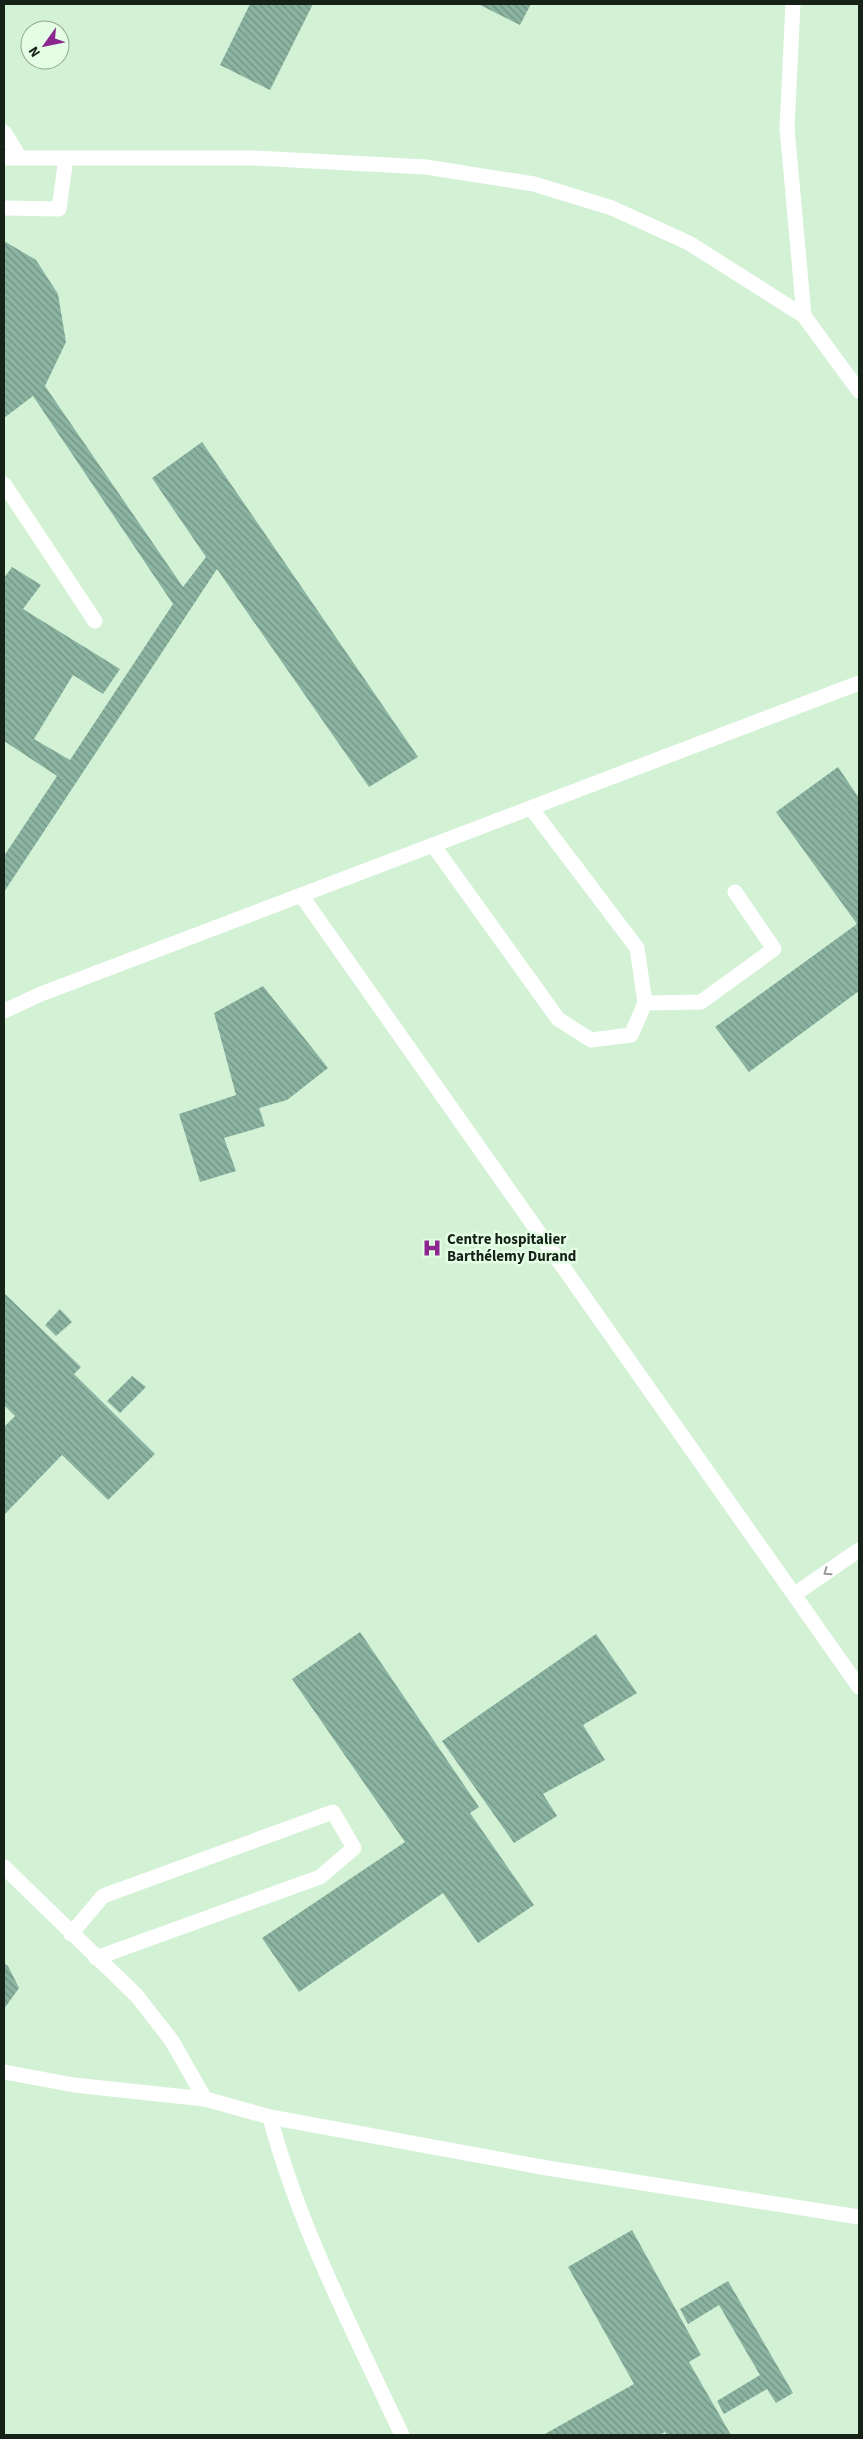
<svg xmlns="http://www.w3.org/2000/svg" width="863" height="2439" viewBox="0 0 863 2439" font-family="'Source Sans 3',sans-serif">
<style>
.building{fill:url(#building-back-hatch)}
.lines{fill:none;stroke-linecap:round;stroke-linejoin:round}
.service{stroke:#fff;stroke-width:15}
.oneway{stroke:#969b97}
.labels{text-anchor:middle;dominant-baseline:central;stroke-width:5;stroke-linejoin:round;paint-order:stroke}
.poi-label{font-size:15px;font-weight:bold;fill:#162117;stroke:#e4fee6;text-anchor:start}
</style>
<defs>
<pattern id="building-back-hatch" width="6" height="6" patternUnits="userSpaceOnUse" patternTransform="scale(1.25)"><rect width="6" height="6" fill="#8bb4a2"/><path d="M-1 5l2 2M0 0l6 6M5-1l2 2" fill="none" stroke="#719283"/></pattern>
</defs>
<rect width="100%" height="100%" fill="#d3f2d5"/>
<!-- building -->
<path class="building" d="M250,4H313L270,90L220,65Z
M478,4H531L520,25Z
M4,241L36,260L58,294L66,342L45,386L183,587L206,557L152,478L202,442L418,757L369,787L217,569L4,892V856L57,776L4,741V578L12,567L41,585L23,609L120,669L103,694L73,675L34,739L70,760L173,604L33,396L4,418Z
M838,767L859,798V991L749,1072L715,1027L857,924L776,812Z
M263,986L328,1068L287,1100L259,1108L265,1126L224,1138L236,1171L200,1182L179,1114L236,1095L214,1013Z
M4,1293L81,1367L74,1374L155,1454L108,1500L62,1455L4,1515V1427L15,1416L4,1405Z
M60,1309L72,1322L56,1336L45,1325Z
M132,1376L146,1387L120,1413L107,1401Z
M360,1632L479,1807L470,1813L534,1905L478,1943L443,1893L299,1992L262,1938L405,1842L292,1679Z
M596,1634L637,1693L583,1725L605,1760L543,1794L557,1816L514,1843L442,1741Z
M4,1963L8,1966L19,1988L4,2009Z
M632,2230L701,2355L689,2362L731,2435H667L665,2432L659,2435H543L634,2384L568,2267Z
M728,2281L793,2393L776,2403L767,2389L724,2414L717,2401L760,2375L719,2305L688,2324L680,2309Z"/>
<g class="lines">
<!-- service -->
<path class="service" d="M793,4L787,128L804,316
M4,132L20,158
M4,158H255L426,167L534,184L612,208L689,243L804,316L859,391
M4,208L59,209L66,158
M4,484L95,621
M433,845L558,1019L591,1040L631,1035L645,1003L637,948L531,808
M301,895L859,1687
M645,1003L701,1002L774,949L735,892
M4,1011L41,994L859,683
M795,1594L859,1550
M4,1867L137,1996L172,2041L205,2099
M71,1934L103,1896L333,1812L354,1848L320,1877L96,1958
M4,2072L74,2085L205,2099L270,2117L547,2168L859,2217
M270,2117C299,2228 354,2332 402,2435"/>
</g>
<!-- one-way arrows -->
<defs><path id="oneway-chevron" d="M-2-3.5L2.5 0L-2 3.5" fill="none" stroke-width="1.6" stroke-linecap="round" stroke-linejoin="round" transform="scale(1.25)"/></defs>
<use class="oneway" href="#oneway-chevron" transform="translate(827 1572) rotate(145)"/>
<!-- icons -->
<defs>
<g id="hospital-bare" transform="scale(1.5)"><path d="M-5-5h3v3.5h4V-5h3V5h-3V1.5h-4V5h-3Z" fill="#8b278e" stroke="#e4fee6" stroke-width="2.5" paint-order="stroke"/></g>
</defs>
<g fill-rule="evenodd">
<use href="#hospital-bare" x="432" y="1248"/>
</g>
<g class="labels">
<!-- poi labels -->
<g class="poi-label">
<text x="447" y="1239">Centre hospitalier<tspan x="447" dy="17">Barthélemy Durand</tspan></text>
</g>
</g>
<!-- border -->
<rect width="863" height="2439" fill="none" stroke="#162117" stroke-width="10"/>
<!-- north arrow -->
<g transform="translate(45 45) rotate(237)"><circle r="24" fill="#e4fee6" stroke="#92a693"/>
<path d="M0-4L9 19L0 12L-9 19Z" fill="#8b278e"/>
<text y="-8" font-size="14" font-weight="bold" text-anchor="middle" fill="#162117">N</text>
</g>
</svg>
